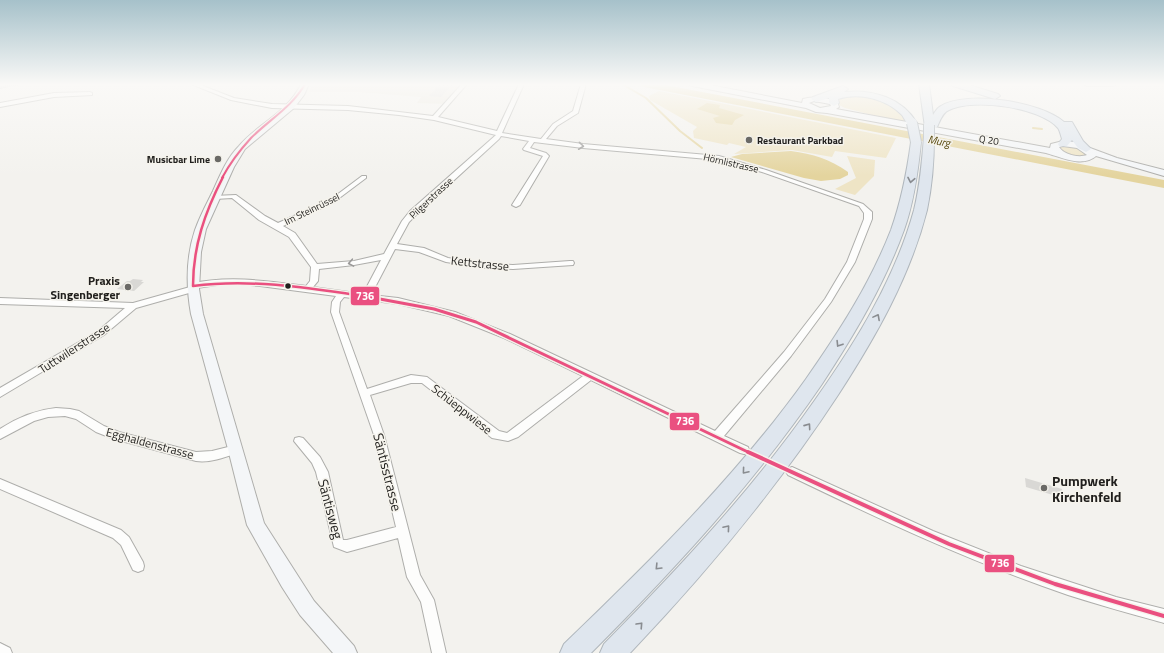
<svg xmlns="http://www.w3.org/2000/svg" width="1164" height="653" viewBox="0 0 1164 653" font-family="'Titillium Web',sans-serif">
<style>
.built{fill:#e9e6dc}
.green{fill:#eee4c5}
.water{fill:#e4d49e}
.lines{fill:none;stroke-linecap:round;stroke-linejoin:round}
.stream{stroke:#e4d49e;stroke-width:2}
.river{fill:#e4d49e;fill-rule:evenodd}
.building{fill:#d9d8d5}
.street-casing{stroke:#aeaeab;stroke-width:2}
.secondary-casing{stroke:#aeaeab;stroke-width:2}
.primary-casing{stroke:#afb6bc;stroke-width:2}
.highway-casing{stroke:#afb6bc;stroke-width:2}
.street{fill:#fdfdfc;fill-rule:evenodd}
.secondary{fill:#f4f6f8;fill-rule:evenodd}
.primary{fill:#ebeff4;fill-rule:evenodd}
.highway{fill:#dfe6ee;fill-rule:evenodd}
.rail{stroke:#cccccb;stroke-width:2}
.highway-bridge-casing{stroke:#afb6bc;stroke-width:12;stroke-linecap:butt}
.highway-bridge{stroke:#dfe6ee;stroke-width:10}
.bus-1-far3-casing{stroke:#f5f3ec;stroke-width:4}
.bus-1-far2-casing{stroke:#f5f3ec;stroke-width:5}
.bus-1-far1-casing{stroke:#f5f3ec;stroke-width:6}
.bus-1-casing{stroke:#f5f3ec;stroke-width:7}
.bus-1-far3{stroke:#ea5080;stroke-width:2}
.bus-1-far2{stroke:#ea5080;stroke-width:2.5}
.bus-1-far1{stroke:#ea5080;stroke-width:3}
.bus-1{stroke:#ea5080;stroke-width:4}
.oneway{stroke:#9a9998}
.oneway2{stroke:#898c90}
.poi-dot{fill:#6a6966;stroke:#f5f3ec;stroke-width:1.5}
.bus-dot{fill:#201f1d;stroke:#f5f3ec;stroke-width:1.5}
.labels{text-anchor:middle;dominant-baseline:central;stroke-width:3;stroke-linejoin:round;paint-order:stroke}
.far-poi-label{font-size:10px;font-weight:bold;fill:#201f1d;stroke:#f5f3ec;text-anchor:start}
.far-street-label{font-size:10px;fill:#201f1d;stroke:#f5f3ec}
.far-water-label{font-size:11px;font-style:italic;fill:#58490e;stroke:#f5f3ec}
.street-label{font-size:12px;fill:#201f1d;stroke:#f5f3ec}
.poi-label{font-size:12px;font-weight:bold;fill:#201f1d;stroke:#f5f3ec;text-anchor:end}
.near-street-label{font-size:14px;fill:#201f1d;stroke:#f5f3ec}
.near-poi-label{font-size:14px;font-weight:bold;fill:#201f1d;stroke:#f5f3ec;text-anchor:start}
.line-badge{stroke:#f5f3ec;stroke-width:1.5}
.badge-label{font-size:11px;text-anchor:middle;font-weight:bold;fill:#fff}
</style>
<rect width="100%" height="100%" fill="#f3f2ee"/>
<!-- built -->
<path class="built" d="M312,84H462L445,104L417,103L421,97L358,92H309Z"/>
<!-- green -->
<path class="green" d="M659,91L896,138L886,158L835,151L832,157L792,150L734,154L746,147L729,143L727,145L694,138L693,131L697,127L650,100L649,96Z
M842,96C870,96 878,98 903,111L907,124L845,108L837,104L838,98Z
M1062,145L1076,147L1088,155C1076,158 1066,155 1058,147Z
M847,156L875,160L874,176L855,195L835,189L856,178Z"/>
<!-- water -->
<path class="water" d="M707,103L720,105L719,108L744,115L735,120L732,125L716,123L713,118L720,116L697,109Z
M791,151C813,154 830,159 848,172V175L840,179L821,181L804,178L731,157L742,154Z"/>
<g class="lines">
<!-- stream -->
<path class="stream" d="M622,84L646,98L680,131L702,148
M1033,128L1042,129"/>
<!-- river -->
<path class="river" d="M639,84H660L1164,180V188L644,87Z"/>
</g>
<!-- building -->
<path class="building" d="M440,84H453L441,97L429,96Z
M133,279L143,280L141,282H144L134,291L117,289L127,281H130Z
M1025,478L1062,489L1063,498L1026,487Z"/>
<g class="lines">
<!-- street casing -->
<g class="street-casing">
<path id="street" d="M191,84H198L234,98L272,104L348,106L433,116L462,84H467L438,117L497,131L519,84H524L502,133L541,139L553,124L573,111L581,84H586L578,113L557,126L546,139L583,144L719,156L766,170L863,204L872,212V219L855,262L831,302L791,356L724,436L748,447L749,450L748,453L744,454L740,453L591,380L518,437L508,441L492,438L422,383H411L370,395L384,435L420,575L434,600L446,653H432L421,602L407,577L398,538L347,552L334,547L316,472L312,463L294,441L295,438L299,437L303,438L320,457L328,472L343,540H347L396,527L374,435L331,312L332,302L336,296L260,286L230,283L197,288L196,291L136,308L104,335L0,397V388L98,331L125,308L0,304V298L133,303L190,287V284C228,275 267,281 306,286L310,281L311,267L289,237L259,220L232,198L215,199L212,197L213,196L236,195L265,216L278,223L330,200L362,176H366V178L334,202L283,226L295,233L317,264L354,261L384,254L402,221L410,211L496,135L434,120L399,115L348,110L272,108L231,100ZM501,136L529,141L523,149L524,150L543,156L512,205L516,207L520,205L549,156L546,153L530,148L534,142L583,148L719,160L762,172L859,206L864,213V219L847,262L825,299L784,352L715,431L510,334L455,312L398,298L371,295L395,249L419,252L446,262L486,268L513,269L573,265L574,263L573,261H570L513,265L486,264L448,258L424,248L397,244L409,222L416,215L499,139ZM381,260L363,294L313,287L318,281L319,269L354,265ZM344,297L398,304L449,316L504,338L583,376L507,433L499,431L427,377L411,375L367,389L339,312L340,302Z
M90,92L92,93V95L54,97L0,107V103L54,93Z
M56,408L70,409L79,411L104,426L119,432L196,452L212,451L236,445L240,446L241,449L240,452C226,457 211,463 196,461L114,439L96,432L76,419L65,416L48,417L34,421L0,439V429C17,418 36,410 56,408Z
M792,467L933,531L1021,566L1116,597L1164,609V623C1132,614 1099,605 1068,595C971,562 879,519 788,475L786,472L788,469Z
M0,479L121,530L129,537L143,562L144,566L143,570L138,572L133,570L121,545L113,538L0,489Z
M0,643L10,648L12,653H0Z"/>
</g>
<!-- secondary casing -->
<g class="secondary-casing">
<path id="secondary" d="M301,84H309L304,95L294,108L245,149L234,167L206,229L201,252L199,289L203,314L264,523L314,601L354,646L357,653H333L300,615L282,587L247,525L228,449L191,314C186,286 186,257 195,230C200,216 207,203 213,191C220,175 227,158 239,146C258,123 287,114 301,84Z
M688,84H705L802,103L803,99C816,96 825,98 837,101L839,107L836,109L1050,148L1051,144L1063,141L1074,142L1117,158L1164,170V176L1096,156C1082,168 1061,157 1046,153L827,113L816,112L806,108L692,86ZM814,101L830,104L831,106L820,108L809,103ZM1063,146L1077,148L1087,155C1079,158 1064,155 1059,147Z
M1083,84H1117L1113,86H1087Z"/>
</g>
<!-- primary casing -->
<g class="primary-casing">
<path id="primary" d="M0,84H16L0,88Z"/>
</g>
<!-- highway casing -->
<g class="highway-casing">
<path id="highway" d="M919,84H929L933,115C935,112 937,108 941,106C968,90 1041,102 1064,122H1072L1083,141L1091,149L1086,152L1078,148L1072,140L1067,146H1059L1058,144L1062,139C1061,136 1060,131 1058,128C1040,107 973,98 949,110C942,113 940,121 937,127H925Z
M952,84H966L998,94L1000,96L995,99L953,86Z
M843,86L848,89L844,92C873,89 902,98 917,123L916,125H908C906,122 904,118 902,115C886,99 859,92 838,99L839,103L834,106L829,103V98L816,102L811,99L813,97Z
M929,134L934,137C934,161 932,186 927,210C910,277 875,338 838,395C777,488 707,572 630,653H600L604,644C680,567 753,489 815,400C856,342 895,279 914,210C920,186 922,161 924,137Z
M916,139L921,142C918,172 914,202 904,230C884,285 854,335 822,384C755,482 675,569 591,653H560L564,644C650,561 736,477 806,379C839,332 870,284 891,230C901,202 907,172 911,142Z"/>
</g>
<!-- street -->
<use href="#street" class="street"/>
<!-- secondary -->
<use href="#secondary" class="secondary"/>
<!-- primary -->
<use href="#primary" class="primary"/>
<!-- highway -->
<use href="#highway" class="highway"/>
<!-- rail -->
<path class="rail" d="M0,87L23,84"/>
<!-- highway-bridge casing -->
<g class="highway-bridge-casing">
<path id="highway-bridge" d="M912,123L916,142
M929,125V137"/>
</g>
<!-- highway-bridge -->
<use href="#highway-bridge" class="highway-bridge"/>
<!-- bus-1-far3 casing -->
<g class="bus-1-far3-casing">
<path id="bus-1-far3" d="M222,178C230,163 240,150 251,138C270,119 292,107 305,84"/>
</g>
<!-- bus-1-far2 casing -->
<g class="bus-1-far2-casing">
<path id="bus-1-far2" d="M193,286C254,278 315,289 376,298
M193,286C193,246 205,212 223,177"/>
</g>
<!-- bus-1-far1 casing -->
<g class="bus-1-far1-casing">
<path id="bus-1-far1" d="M369,297L434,309L476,322L750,453"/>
</g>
<!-- bus-1 casing -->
<g class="bus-1-casing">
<path id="bus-1" d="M748,452L949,544L1055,584L1164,616"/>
</g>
<!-- bus-1-far3 -->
<use href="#bus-1-far3" class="bus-1-far3"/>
<!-- bus-1-far2 -->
<use href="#bus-1-far2" class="bus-1-far2"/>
<!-- bus-1-far1 -->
<use href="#bus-1-far1" class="bus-1-far1"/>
<!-- bus-1 -->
<use href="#bus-1" class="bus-1"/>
</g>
<!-- one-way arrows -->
<defs><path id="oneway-chevron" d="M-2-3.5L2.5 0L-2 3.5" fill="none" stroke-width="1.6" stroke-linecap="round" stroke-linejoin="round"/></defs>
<g class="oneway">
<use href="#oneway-chevron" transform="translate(581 146) rotate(6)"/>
<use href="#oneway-chevron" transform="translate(351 263) rotate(170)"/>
</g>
<g class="oneway2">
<use href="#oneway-chevron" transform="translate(911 180) rotate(101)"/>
<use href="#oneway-chevron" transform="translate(877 317) rotate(-62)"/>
<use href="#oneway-chevron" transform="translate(839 344) rotate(122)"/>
<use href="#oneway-chevron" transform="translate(808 426) rotate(-55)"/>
<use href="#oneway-chevron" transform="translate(745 471) rotate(130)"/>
<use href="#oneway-chevron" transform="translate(727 528) rotate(-50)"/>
<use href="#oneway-chevron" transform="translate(658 567) rotate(134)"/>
<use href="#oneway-chevron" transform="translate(640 625) rotate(-47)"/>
</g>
<!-- sky -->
<linearGradient id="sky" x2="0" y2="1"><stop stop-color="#a6c1ca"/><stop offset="0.48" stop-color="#faf9f7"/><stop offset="1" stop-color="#faf9f7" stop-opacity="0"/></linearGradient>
<rect width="1164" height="176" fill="url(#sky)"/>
<!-- markers -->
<g class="poi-dot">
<circle cx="749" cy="140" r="4"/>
<circle cx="218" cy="159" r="4"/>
<circle cx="128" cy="287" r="4"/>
<circle cx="1044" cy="488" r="4"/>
</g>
<circle class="bus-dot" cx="288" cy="286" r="3.5"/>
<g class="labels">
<!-- far-poi labels -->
<g class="far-poi-label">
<text x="757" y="140">Restaurant Parkbad</text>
<text x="210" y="159" text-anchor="end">Musicbar Lime</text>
</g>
<!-- far-street labels -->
<g class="far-street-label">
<text transform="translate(989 140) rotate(9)">Q 20</text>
<text transform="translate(731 163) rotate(13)">Hörnlistrasse</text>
<text transform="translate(431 198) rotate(-43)">Pilgerstrasse</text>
<text transform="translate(312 209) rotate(-26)">Im Steinrüssel</text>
</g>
<!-- far-water labels -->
<g class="far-water-label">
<text transform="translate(939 141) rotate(11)">Murg</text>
</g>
<!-- street labels -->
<g class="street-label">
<text transform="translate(480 263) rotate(6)">Kettstrasse</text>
<text transform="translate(74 348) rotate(-33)">Tuttwilerstrasse</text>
<text transform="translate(462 409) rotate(38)">Schüeppwiese</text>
<text transform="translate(150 443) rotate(15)">Egghaldenstrasse</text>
</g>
<!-- poi labels -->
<g class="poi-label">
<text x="120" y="280">Praxis<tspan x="120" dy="14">Singenberger</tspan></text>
</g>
<!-- near-street labels -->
<g class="near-street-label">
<text transform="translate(388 472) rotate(76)">Säntisstrasse</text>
<text transform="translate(331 509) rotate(75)">Säntisweg</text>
</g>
<!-- near-poi labels -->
<g class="near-poi-label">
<text x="1052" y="480">Pumpwerk<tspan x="1052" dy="16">Kirchenfeld</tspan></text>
</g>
</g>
<g class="line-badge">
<rect x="350" y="286" width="30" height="20" rx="4" fill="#ea5080"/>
<rect x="669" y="412" width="31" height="19" rx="4" fill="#ea5080"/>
<rect x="984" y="554" width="31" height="19" rx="4" fill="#ea5080"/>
</g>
<g class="badge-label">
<text x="365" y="300">736</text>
<text x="685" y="425">736</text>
<text x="1000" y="567">736</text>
</g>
</svg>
